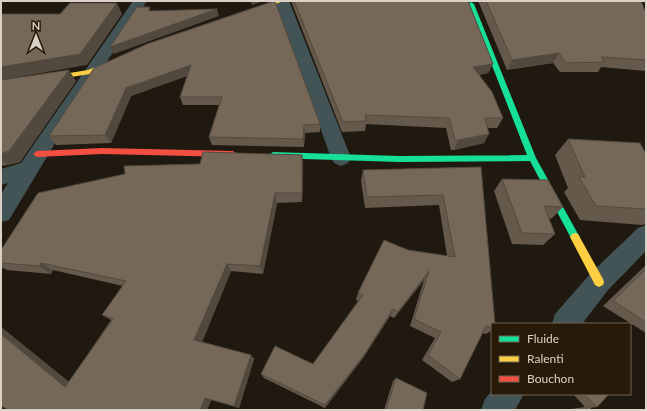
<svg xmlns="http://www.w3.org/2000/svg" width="647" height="411" viewBox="0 0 647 411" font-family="Lato,sans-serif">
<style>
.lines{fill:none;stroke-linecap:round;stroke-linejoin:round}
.street{fill:#435457;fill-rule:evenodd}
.fast{fill:#16e098;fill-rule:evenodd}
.slow{fill:#ffcf43;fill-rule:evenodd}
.jam{fill:#f24e42;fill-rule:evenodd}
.wall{fill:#65594c}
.shaded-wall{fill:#52493e}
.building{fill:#756858;stroke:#52493e}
</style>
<rect width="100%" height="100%" fill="#20190f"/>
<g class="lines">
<!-- street -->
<path class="street" d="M133,1H147L75,110L9,220L1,222V194L8,183L1,185V169L21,163Z
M275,1H289L351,158L348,163L341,166L334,163L331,158Z
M646,225V251L608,290L582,324H552L555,314L590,274L638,228Z
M492,391V394H524L515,410H481L485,399Z"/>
<!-- fast -->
<path class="fast" d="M471,2L474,4L536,158L578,234L580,237L578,240L575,241L572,240L530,161L399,162L273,158L269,155L273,152L399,156L527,155L468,4Z"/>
<!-- slow -->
<path class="slow" d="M276,1H284L250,13L245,12Z
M120,57L123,59L122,60L90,74L1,88V84L88,70Z
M575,233L578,234L603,279L604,282L603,285L599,287L595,285L570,237L572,234Z"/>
<!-- jam -->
<path class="jam" d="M102,148L233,151L237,154L233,157L102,154L37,157L33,154L37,151Z"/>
</g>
<!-- wall -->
<path class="wall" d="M291,1H468L493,64L488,73L479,75L503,118L497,128H487L484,143L454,150H451L446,128L366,124L365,131L342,132Z
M477,1H641L645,11H646V71L601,67L598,72H560L553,63L507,70L479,3Z
M147,44L320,124V132L305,133L304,147L212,145L209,137L219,105H183L180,97L187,76L131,96L111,143L56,145L49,136Z
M1,80L76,81L20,162L8,165L1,166Z
M568,139L646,154V224L642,225L580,220L564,192L568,188L555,155Z
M302,155L303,166L302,202L277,203L263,274L231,271L202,342L251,355L254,359L239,408L211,400L207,410H9L1,406V327L69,382L111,320L102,315L123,286L53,270L51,274L7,270L1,267V250L200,164Z
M481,167L492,330L486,334L482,333L460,379L452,382L422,360L435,338L410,326L424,280L394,318L390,316L363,358L325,408L264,378L261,374L313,364L358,301L356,300L358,293L408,250L447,256L439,205L365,208L361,181L363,170Z
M502,179L563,207L551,219L549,218L555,234L543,245L512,244L494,191Z
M646,265V333L603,306Z
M396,378L423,410H384L393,381Z
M573,394H609L597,407L590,408L592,410H570L571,409L585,407Z"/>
<!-- shaded-wall -->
<path class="shaded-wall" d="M251,1H264L252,5Z
M117,3L122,14L87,65L1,80V67Z
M217,9L219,16L114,54L110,47Z
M559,53L553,63L507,70L512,60Z
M493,64L488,73L469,77L473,67Z
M191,65L194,73L131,96L111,143L105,135L126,88Z
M69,70L76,81L20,162L8,165L1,160V154Z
M304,125L305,133L304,147L303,139Z
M489,134L484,143L454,150L458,140Z
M302,155L303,166L302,202Z
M275,193L277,203L263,274L260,266Z
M41,263L53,270L51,274L39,266Z
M227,264L231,271L201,345L194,340Z
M429,271L424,280L394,318L398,312Z
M393,309L390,316L363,358L325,408V405Z
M1,327L78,390L65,387L1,334Z
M251,355L254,359L239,408L234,406Z
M205,398L211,400L207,410H200Z"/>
<!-- building -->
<path class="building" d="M274,1H275L320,124L304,125L303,139L209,137L222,97H180L191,65L126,88L105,135L49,136L94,68L147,44Z
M294,1H468L493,64L473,67L492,92L503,118H485L489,134L458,140H455L449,118L365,115L366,121L343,122Z
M486,1H641L645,11H646V60L601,57L605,62L566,63L559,53L512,60Z
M70,3H117L80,54L1,67V14H60Z
M137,7H150L149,11L217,9L110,47Z
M69,70L9,151L1,154V80Z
M568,139L640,143L646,154V209L596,206L579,177H585Z
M203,152L302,155V193H275L260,266L227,264L194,340L251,355L234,406L205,398L200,410H9L1,406V334L65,387L113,319L102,315L126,281L41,263L39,266L1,263V250L38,193L125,174L124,166L200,164Z
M481,167L495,324H492V328L486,326L460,379L428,355L441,332L414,319L429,271L398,312L393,309L365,354L325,405L261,374L275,346L313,364L363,295L358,293L384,240L408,250L455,257L443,195L367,197L363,170Z
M502,179L548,180L563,207L544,206L555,234L522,233Z
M646,269V322L613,301Z
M396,378L427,393L423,410H386Z
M584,394H609L597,407Z
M588,406L592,410H586Z"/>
<!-- border -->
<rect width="647" height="411" fill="none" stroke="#dbd2c7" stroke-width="4"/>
<!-- legend -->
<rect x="491" y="323" width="140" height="72" fill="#271a08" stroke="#6f6454"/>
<rect x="499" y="336" width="20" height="6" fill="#16e098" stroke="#6f6454"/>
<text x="527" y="343" font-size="12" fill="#dbd2c7">Fluide</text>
<rect x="499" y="356" width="20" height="6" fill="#ffcf43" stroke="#6f6454"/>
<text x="527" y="363" font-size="12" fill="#dbd2c7">Ralenti</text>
<rect x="499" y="376" width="20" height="6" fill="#f24e42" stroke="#6f6454"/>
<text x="527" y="383" font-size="12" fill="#dbd2c7">Bouchon</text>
<!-- north arrow -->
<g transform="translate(36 36)" stroke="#271a08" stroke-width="3" paint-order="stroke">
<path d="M0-3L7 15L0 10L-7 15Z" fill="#dbd2c7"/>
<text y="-6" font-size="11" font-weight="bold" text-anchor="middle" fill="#dbd2c7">N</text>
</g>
</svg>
